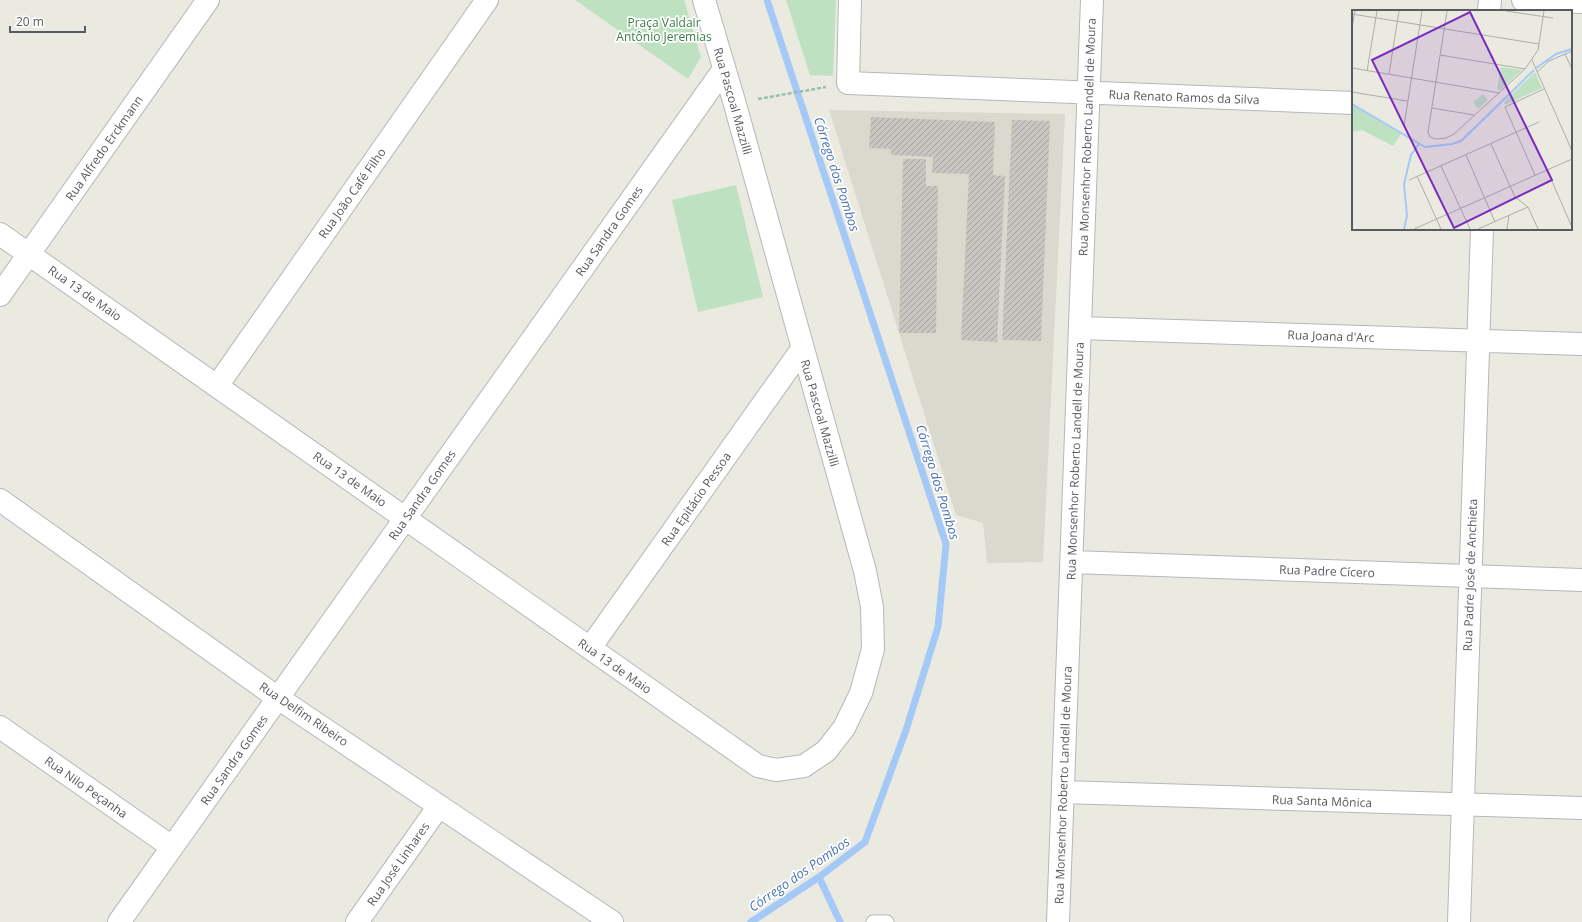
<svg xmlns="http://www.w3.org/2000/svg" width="1582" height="922" viewBox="0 0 1582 922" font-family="'Open Sans',sans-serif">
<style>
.education{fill:#dad9ce}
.green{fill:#bee1c2}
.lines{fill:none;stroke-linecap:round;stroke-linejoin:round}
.stream{stroke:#a4c9f7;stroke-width:7}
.building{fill:url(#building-hatch)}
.service-casing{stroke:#b6b7bc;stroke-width:15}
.minor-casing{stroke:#b6b7bc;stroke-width:24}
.path{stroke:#98c0a8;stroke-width:2.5;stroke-dasharray:4 2;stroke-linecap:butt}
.service{stroke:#fff;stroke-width:13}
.minor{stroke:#fff;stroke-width:22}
.labels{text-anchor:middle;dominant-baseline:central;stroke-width:3.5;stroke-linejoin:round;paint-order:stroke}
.park-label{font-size:12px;fill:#3a7e45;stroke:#fff}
.street-label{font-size:12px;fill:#595b60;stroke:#fff}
.water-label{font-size:13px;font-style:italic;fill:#4973b7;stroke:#fff}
.inset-river{fill:none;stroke:#a4c9f7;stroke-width:2}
.inset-road{fill:none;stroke:#adada9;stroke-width:1}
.view{fill:#7b2cbf;fill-opacity:0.15;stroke:#7b2cbf;stroke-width:2}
.inset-edge{fill:none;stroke:#595b60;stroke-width:2}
</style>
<defs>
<pattern id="building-hatch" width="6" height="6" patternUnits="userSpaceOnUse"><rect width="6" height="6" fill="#c8c6c0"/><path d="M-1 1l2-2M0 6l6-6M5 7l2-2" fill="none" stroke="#a5a49f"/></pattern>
</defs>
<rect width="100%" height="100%" fill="#ebeae0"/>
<!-- education -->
<path class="education" d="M829,110L1065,114L1043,562L987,563L983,523L956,515Z"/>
<!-- green -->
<path class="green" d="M575,0H684L701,57L688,79Z
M786,0H836L833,76L810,75Z
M736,185L763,297L698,312L672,200Z"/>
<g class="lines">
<!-- stream -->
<path class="stream" d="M819,877L840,922
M751,922L819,877L865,842L906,730L938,627L946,544L767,0"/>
</g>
<!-- building -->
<path class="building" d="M871,117L995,122L993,175L1005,176L997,342L961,340L969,174L932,173L933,157L891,155V149L869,148Z
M1012,120L1050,121L1041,341L1002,340Z
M903,159H926V186H938L936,333H899Z"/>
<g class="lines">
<!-- service casing -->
<g class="service-casing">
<path id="service" d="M873,922H887"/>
</g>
<!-- minor casing -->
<g class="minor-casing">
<path id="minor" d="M850,0L848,83L1353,103
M1523,0L1582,2
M1489,11L1490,0
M0,234L758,766L776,770L804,766L826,751L844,728L861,693L873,649L872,607L865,571L734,101L704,0
M0,295L208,0
M1080,328L1582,344
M217,386L487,0
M0,500L278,698L612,922
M1072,562L1582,580
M590,648L802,349
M0,727L172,847
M1063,792L1582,808
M119,922L724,69
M357,922L439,806
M1058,922L1092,0
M1459,922L1482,229"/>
</g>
<!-- path -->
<path class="path" d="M758,99L826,87"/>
<!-- service -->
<use href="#service" class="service"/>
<!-- minor -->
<use href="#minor" class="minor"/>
</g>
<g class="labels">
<!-- park labels -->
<g class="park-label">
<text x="664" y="22">Praça Valdair<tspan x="664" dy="14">Antônio Jeremias</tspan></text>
</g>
<!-- street labels -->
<g class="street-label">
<text transform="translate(1184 97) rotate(2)">Rua Renato Ramos da Silva</text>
<text transform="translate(733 101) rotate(74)">Rua Pascoal Mazzilli</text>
<text transform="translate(1087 137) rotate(-88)">Rua Monsenhor Roberto Landell de Moura</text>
<text transform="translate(104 148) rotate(-55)">Rua Alfredo Erckmann</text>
<text transform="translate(352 193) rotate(-55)">Rua João Café Filho</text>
<text transform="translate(609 231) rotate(-55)">Rua Sandra Gomes</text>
<text transform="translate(85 293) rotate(35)">Rua 13 de Maio</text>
<text transform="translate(1331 336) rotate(2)">Rua Joana d'Arc</text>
<text transform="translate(820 413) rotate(74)">Rua Pascoal Mazzilli</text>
<text transform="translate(1075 461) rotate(-88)">Rua Monsenhor Roberto Landell de Moura</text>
<text transform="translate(350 479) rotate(35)">Rua 13 de Maio</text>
<text transform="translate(422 495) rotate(-55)">Rua Sandra Gomes</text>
<text transform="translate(696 499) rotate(-55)">Rua Epitácio Pessoa</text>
<text transform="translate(1327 571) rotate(2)">Rua Padre Cícero</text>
<text transform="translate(1470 575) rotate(-88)">Rua Padre José de Anchieta</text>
<text transform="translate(615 666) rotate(35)">Rua 13 de Maio</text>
<text transform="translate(304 714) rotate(34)">Rua Delfim Ribeiro</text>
<text transform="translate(234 760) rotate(-55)">Rua Sandra Gomes</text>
<text transform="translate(1063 785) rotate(-88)">Rua Monsenhor Roberto Landell de Moura</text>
<text transform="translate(86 787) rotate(35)">Rua Nilo Peçanha</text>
<text transform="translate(1322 801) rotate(2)">Rua Santa Mônica</text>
<text transform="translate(398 864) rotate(-55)">Rua José Linhares</text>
</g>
<!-- water labels -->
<g class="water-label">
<text transform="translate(837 174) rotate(72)">Córrego dos Pombos</text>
<text transform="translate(938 482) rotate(73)">Córrego dos Pombos</text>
<text transform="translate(799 874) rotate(-35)">Córrego dos Pombos</text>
</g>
</g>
<!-- overview -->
<g transform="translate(1352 10)">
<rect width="220" height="220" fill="#ebeae0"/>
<path d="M149,57L170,60L148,80L145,79ZM183,62L190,78L153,95L152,92ZM131,84L136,90L126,99L121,92Z" fill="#bee1c2"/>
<path d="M0,94L49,124L41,136L10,120L0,122Z" fill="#bee1c2"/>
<path class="inset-river" d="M184,58L204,44L220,39M0,94L73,137L100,134L109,131L182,60M52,219L55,206L52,174L59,145L67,134"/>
<path class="inset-road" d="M95,1L76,122L78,127L84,129L94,128L102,124L173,59L186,40L192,1M154,1L201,8M0,4L187,34M0,18L3,1M213,44L220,59M88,45L173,59M180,50L220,141M0,58L148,83M15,61L25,1M185,62L197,51L220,41M37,64L47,1M0,82L55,91M80,98L122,105M52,116L70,1M139,134L163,187L176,197M114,145L143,212M89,156L118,219M195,160L220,217M183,165L153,97L192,79M65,166L89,219M57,170L187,112M176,197L186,219M62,219L220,149M126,219L176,197M155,219L157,205"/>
<path class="view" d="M118,2L200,170L102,218L20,50Z"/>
<rect width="220" height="220" class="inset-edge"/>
</g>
<!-- scale -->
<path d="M10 26v6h75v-6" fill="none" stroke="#595b60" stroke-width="2"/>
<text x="16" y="26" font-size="12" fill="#595b60" stroke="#ffffff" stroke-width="3" paint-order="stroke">20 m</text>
</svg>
